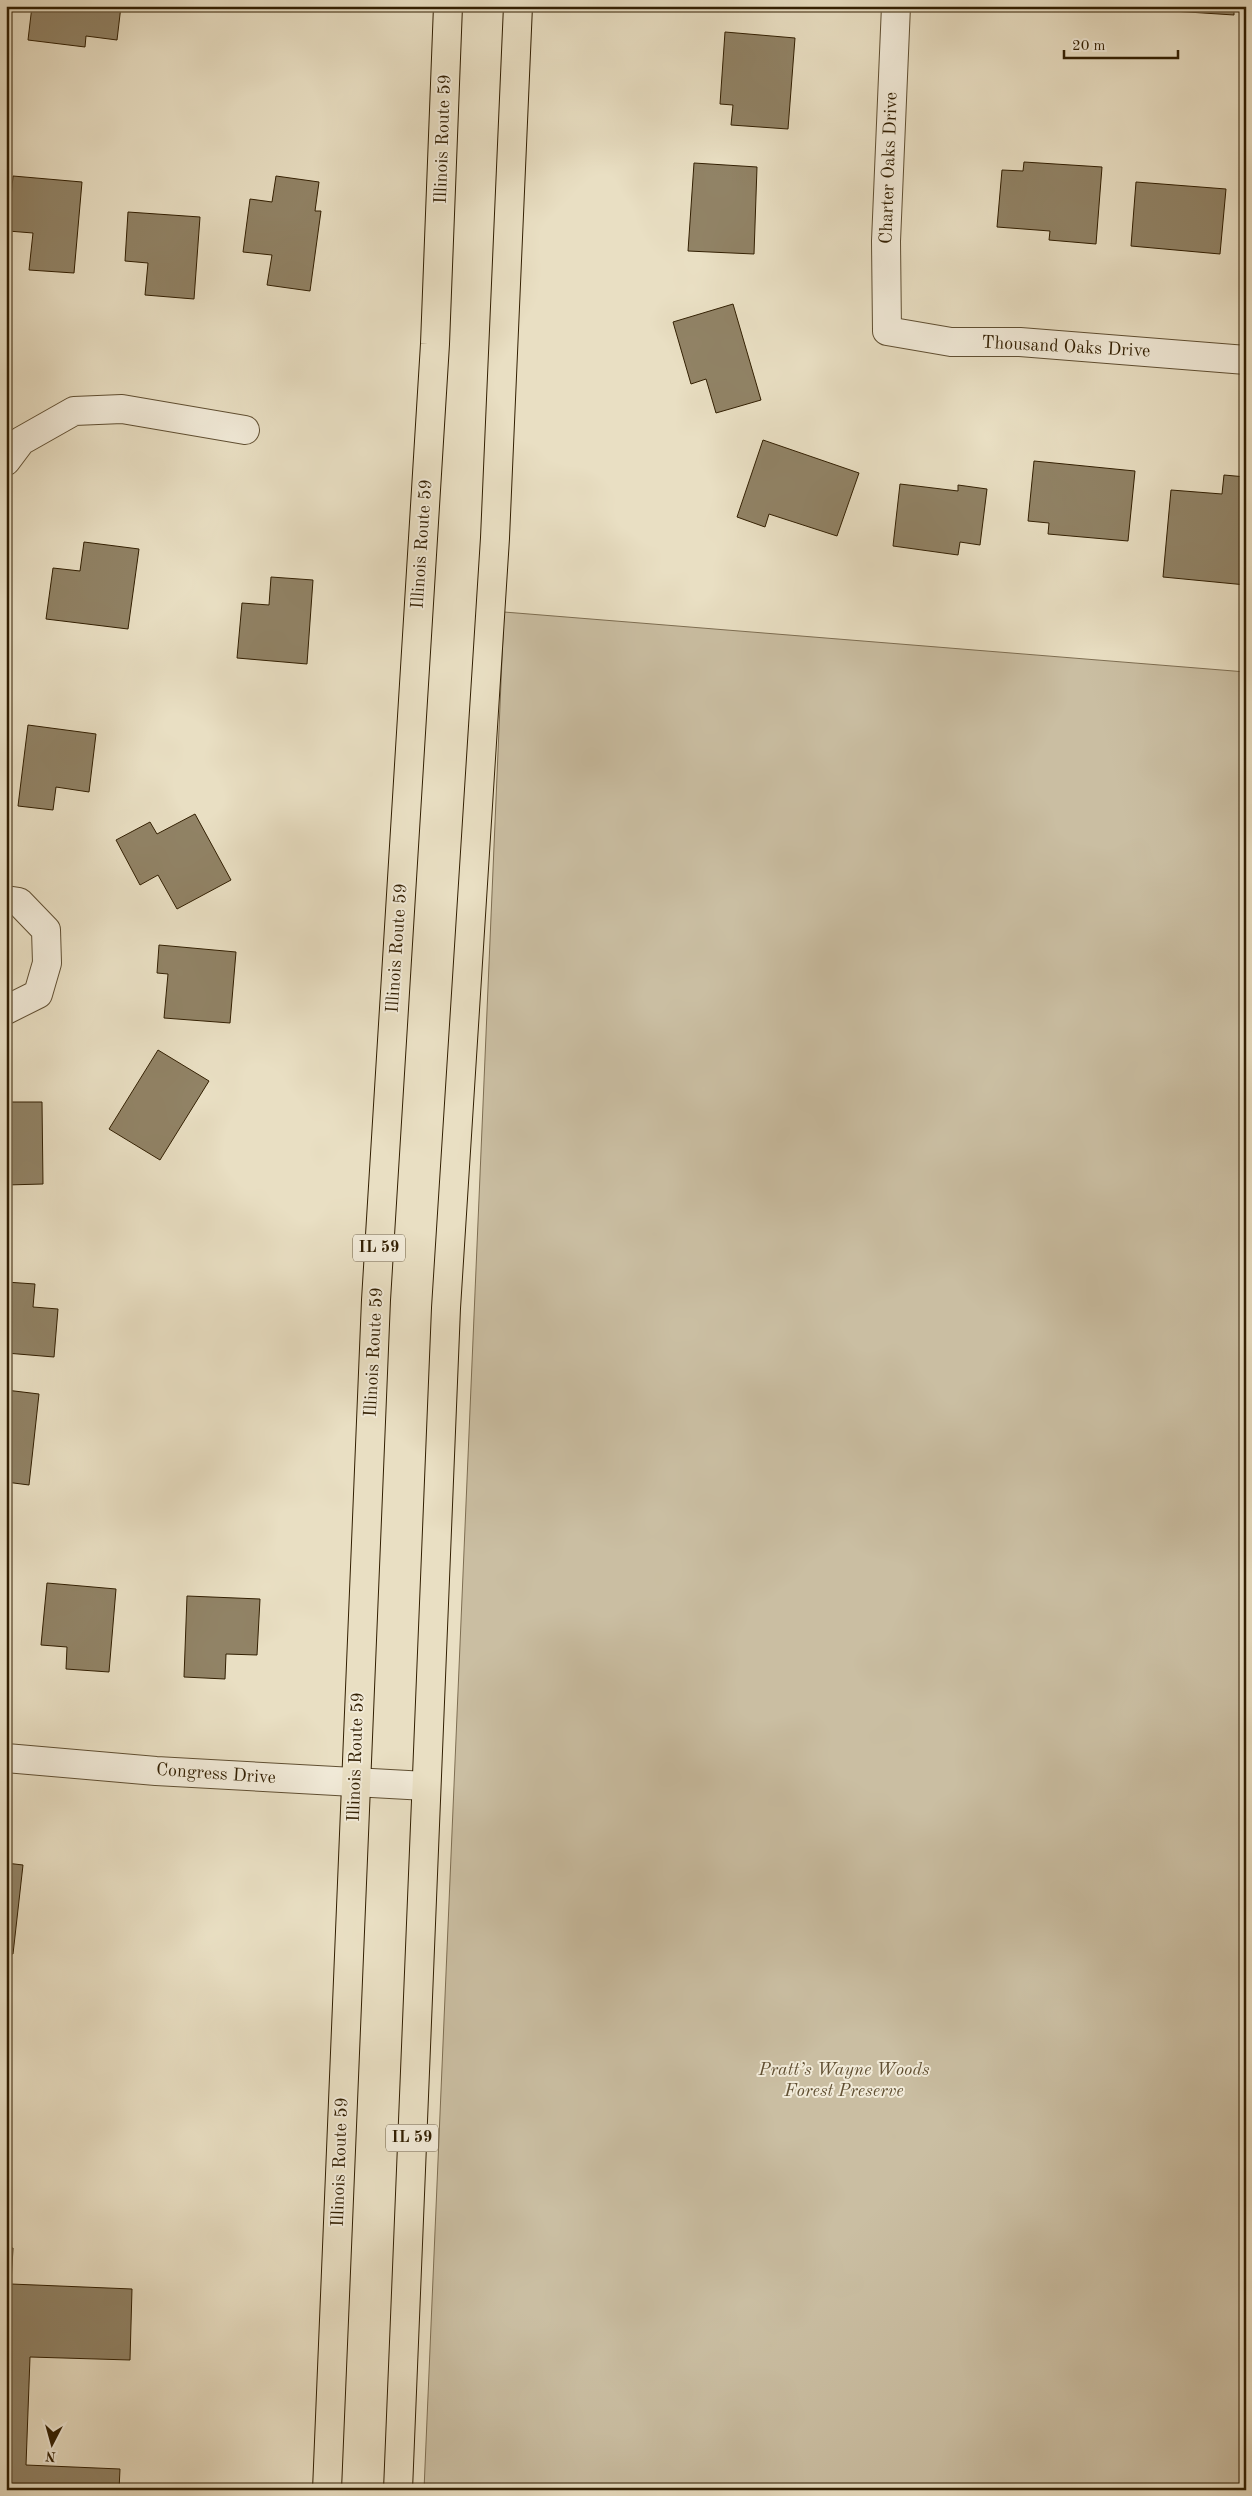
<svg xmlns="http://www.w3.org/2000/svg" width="1252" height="2496" viewBox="0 0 1252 2496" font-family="'Old Standard TT',serif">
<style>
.green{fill:#cabea2;stroke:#7e6e52}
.building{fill:#918366;stroke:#321f02}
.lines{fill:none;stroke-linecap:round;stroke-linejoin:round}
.street-casing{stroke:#604f32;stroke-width:30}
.primary-casing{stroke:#321f02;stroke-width:30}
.street{stroke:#f1ead8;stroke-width:28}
.primary{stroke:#e9dfc3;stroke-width:28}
.labels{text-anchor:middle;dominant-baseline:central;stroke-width:4;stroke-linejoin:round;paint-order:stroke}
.shield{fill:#f1ead8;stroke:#6b5c42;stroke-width:1}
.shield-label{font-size:16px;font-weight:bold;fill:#321f02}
.street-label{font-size:18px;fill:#321f02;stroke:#f1ead8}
.park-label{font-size:18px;font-style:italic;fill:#604f32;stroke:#f1ead8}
</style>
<rect width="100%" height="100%" fill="#e9dfc3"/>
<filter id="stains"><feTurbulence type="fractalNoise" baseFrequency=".004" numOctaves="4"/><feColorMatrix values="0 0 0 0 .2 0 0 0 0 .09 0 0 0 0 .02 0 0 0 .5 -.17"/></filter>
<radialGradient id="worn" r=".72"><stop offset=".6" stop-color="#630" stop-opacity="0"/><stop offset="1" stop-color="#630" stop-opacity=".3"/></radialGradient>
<!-- green -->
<path class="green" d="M504,612L1246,672V2490H424Z"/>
<!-- building -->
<path class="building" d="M32,6H121L117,40L86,36L85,47L28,40Z
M1157,6H1234V15L1157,10Z
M725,32L795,38L788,129L731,125L733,105L720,104Z
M1024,162L1102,167L1096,244L1049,240L1050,231L997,227L1002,170L1023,171Z
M694,163L757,167L754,254L688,251Z
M13,176L82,182L74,273L29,270L33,233L8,231Z
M276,176L319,182L315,211H321L310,291L267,285L272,255L243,252L250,199L272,202Z
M1136,182L1226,189L1220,254L1131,246Z
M128,212L200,217L194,299L145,295L148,263L125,261Z
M733,304L761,400L716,413L706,379L691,384L673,322Z
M763,440L859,473L837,536L769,514L765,527L737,517Z
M1034,461L1135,471L1128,541L1048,534L1049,523L1028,521Z
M1224,475L1246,477V585L1163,577L1171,490L1222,494Z
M900,484L958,491V485L987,489L980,545L960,542L958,555L893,546Z
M84,542L139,549L128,629L46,619L53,568L80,571Z
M271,577L313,580L307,664L237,658L242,603L269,605Z
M28,725L96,734L89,792L56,787L53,810L18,806Z
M195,814L231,880L177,909L158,875L140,885L116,840L150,822L157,834Z
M159,945L236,952L230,1023L164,1018L168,974L157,973Z
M158,1050L209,1081L160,1160L109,1129Z
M6,1102H42L43,1184L6,1185Z
M6,1282L35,1284L33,1307L58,1309L54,1357L6,1353Z
M6,1390L39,1394L29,1485L6,1482Z
M47,1583L116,1589L109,1672L66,1669L67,1647L41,1645Z
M187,1596L260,1599L257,1655L226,1654L225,1679L184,1677Z
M6,1863L23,1865L13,1954L6,1953Z
M6,2248H13L11,2284L132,2289L130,2360L30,2357L26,2465L120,2469L119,2490H6Z"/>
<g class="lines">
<!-- street casing -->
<g class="street-casing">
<path id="street" d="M896,6L886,241L887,331L951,342H1020L1246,360
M6,461L21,441L74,411L122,409L245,430
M6,900L19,902L46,930L47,963L38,994L6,1010
M6,1758L156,1771L426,1786"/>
</g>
<!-- primary casing -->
<g class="primary-casing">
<path id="primary" d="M327,2490L376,1300L435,344L448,6
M398,2490L446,1308L495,538L518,6"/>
</g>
<!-- street -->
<use href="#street" class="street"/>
<!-- primary -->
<use href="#primary" class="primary"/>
</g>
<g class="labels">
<!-- shield labels -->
<g class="shield">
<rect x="353" y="1234.5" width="52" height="27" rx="4"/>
<rect x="386" y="2124.5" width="52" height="27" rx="4"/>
</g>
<g class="shield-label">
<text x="379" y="1248">IL 59</text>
<text x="412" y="2138">IL 59</text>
</g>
<!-- street labels -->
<g class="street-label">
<text transform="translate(443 139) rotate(-88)">Illinois Route 59</text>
<text transform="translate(889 168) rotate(-88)">Charter Oaks Drive</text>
<text transform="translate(1066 347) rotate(3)">Thousand Oaks Drive</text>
<text transform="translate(422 544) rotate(-86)">Illinois Route 59</text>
<text transform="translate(397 948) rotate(-86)">Illinois Route 59</text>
<text transform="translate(374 1352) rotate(-87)">Illinois Route 59</text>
<text transform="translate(356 1757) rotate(-88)">Illinois Route 59</text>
<text transform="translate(216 1774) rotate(4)">Congress Drive</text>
<text transform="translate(340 2162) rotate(-88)">Illinois Route 59</text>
</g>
<!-- park labels -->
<g class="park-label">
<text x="844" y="2070">Pratt’s Wayne Woods<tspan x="844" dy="21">Forest Preserve</tspan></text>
</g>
</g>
<!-- margin -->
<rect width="1252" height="2496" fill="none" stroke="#e9dfc3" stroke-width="25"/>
<rect x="8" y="8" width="1237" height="2481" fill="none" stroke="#321f02" stroke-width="2.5"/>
<rect x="12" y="12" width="1227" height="2471" fill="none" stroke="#321f02"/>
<!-- north arrow -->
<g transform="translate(52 2444) rotate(186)" stroke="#f1ead8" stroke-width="4" paint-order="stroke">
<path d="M0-4L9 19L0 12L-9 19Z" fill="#321f02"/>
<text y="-8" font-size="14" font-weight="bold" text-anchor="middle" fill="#321f02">N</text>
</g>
<!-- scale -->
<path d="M1064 50v8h114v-8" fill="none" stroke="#321f02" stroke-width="2.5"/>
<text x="1072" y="50" font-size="15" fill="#321f02" stroke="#f1ead8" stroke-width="4" paint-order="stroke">20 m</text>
<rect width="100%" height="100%" filter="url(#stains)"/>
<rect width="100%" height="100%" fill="url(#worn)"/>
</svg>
